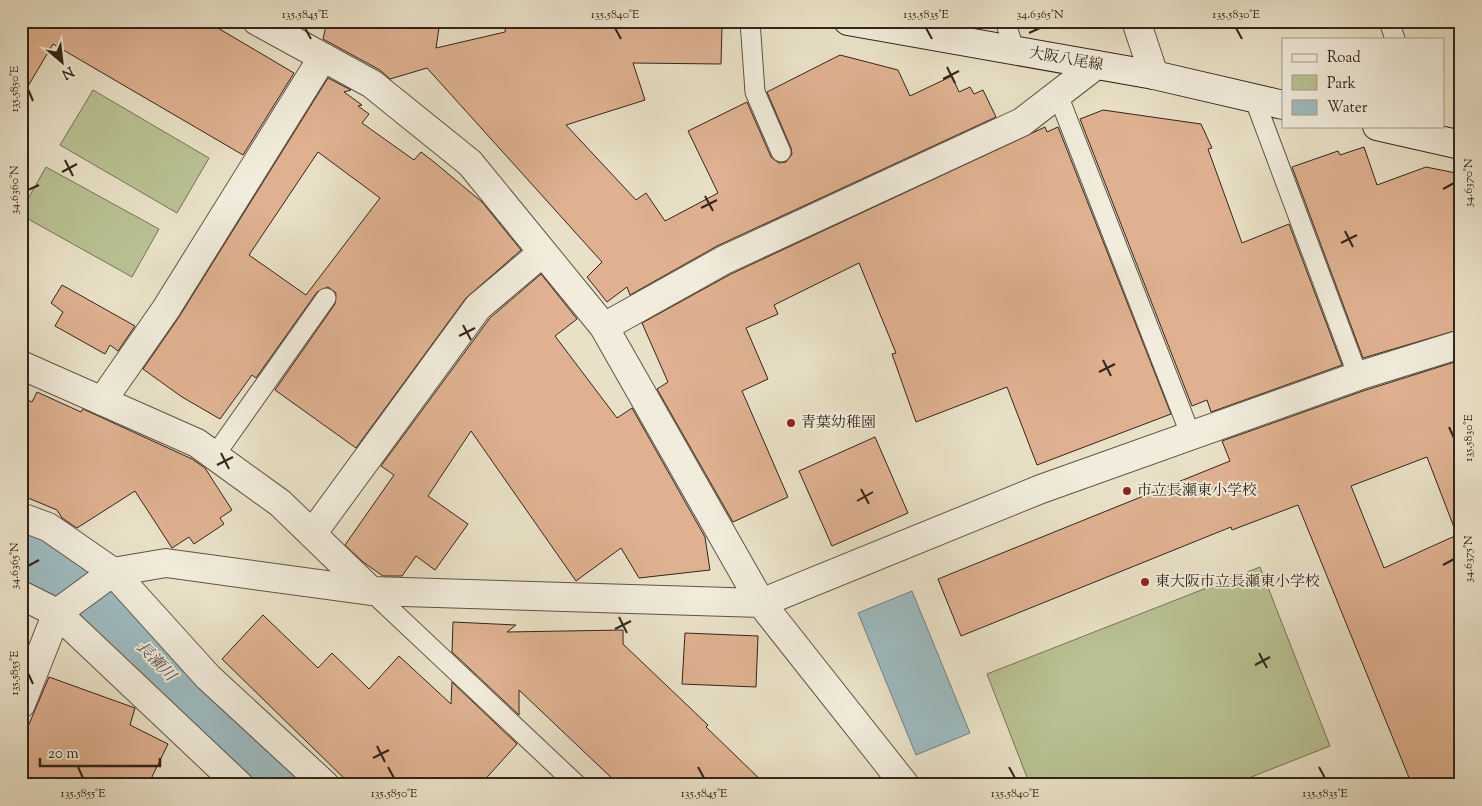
<svg xmlns="http://www.w3.org/2000/svg" width="1482" height="806" viewBox="0 0 1482 806" font-family="'Sorts Mill Goudy','Noto Serif JP',serif">
<style>
.green{fill:#b9c293;stroke:#767456}
.water{fill:#9dbbc0;stroke:#737f7e}
.lines{fill:none;stroke-linecap:round;stroke-linejoin:round}
.river{stroke:#9dbbc0;stroke-width:71}
.building{fill:#dfb190;stroke:#33251a;fill-rule:evenodd}
.lane-casing{stroke:#605445;stroke-width:21}
.street-casing{stroke:#605445;stroke-width:30}
.secondary-casing{stroke:#33251a;stroke-width:30}
.lane{stroke:#f1ecdb;stroke-width:19}
.street{stroke:#f1ecdb;stroke-width:28}
.secondary{stroke:#f1ecdb;stroke-width:28}
.ticks{fill:none;stroke:#33251a;stroke-width:2}
.poi-dot{fill:#8f2418;stroke:#f1ecdb;stroke-width:2}
.labels{text-anchor:middle;dominant-baseline:central;stroke-width:4;stroke-linejoin:round;paint-order:stroke}
.street-label{font-size:15px;fill:#33251a;stroke:#f1ecdb}
.poi-label{font-size:15px;fill:#33251a;stroke:#f1ecdb;text-anchor:start}
.water-label{font-size:16px;font-style:italic;fill:#53524c;stroke:#f1ecdb}
.neatline{fill:none;stroke:#33251a;stroke-width:2}
.ticks-label{font-size:12px;text-anchor:middle;fill:#33251a}
</style>
<rect width="100%" height="100%" fill="#e9e1c7"/>
<filter id="stains"><feTurbulence type="fractalNoise" baseFrequency=".004" numOctaves="4"/><feColorMatrix values="0 0 0 0 .2 0 0 0 0 .09 0 0 0 0 .02 0 0 0 .5 -.17"/></filter>
<radialGradient id="worn" r=".72"><stop offset=".6" stop-color="#630" stop-opacity="0"/><stop offset="1" stop-color="#630" stop-opacity=".3"/></radialGradient>
<!-- green -->
<path class="green" d="M93,90L209,158L177,213L60,145Z
M46,167L159,229L132,277L21,215V211Z
M1260,567L1330,746L1231,785H1030L987,674Z"/>
<!-- water -->
<path class="water" d="M912,591L970,733L916,755L858,613Z"/>
<g class="lines">
<!-- river -->
<path class="river" d="M21,557L99,604L274,785"/>
</g>
<!-- building -->
<path class="building" d="M21,21H206L294,73L243,155L53,44L21,98Z
M327,21H440L436,48L505,32L506,22L594,28L616,21H619L621,26L722,27L721,64L633,63L645,100L566,125L636,200L646,193L665,221L718,193L688,131L747,102L771,157L779,163L786,162L792,154L791,148L767,92L840,55L898,70L910,96L952,76L959,92L970,87L974,94L983,90L996,117L717,246L630,295L627,287L607,302L587,277L602,262L427,68L390,79L380,70L323,39Z
M328,78L351,90L344,92L362,105L358,106L369,114L362,123L414,160L421,152L434,162L482,202L521,250L466,298L356,448L275,390L335,304L336,293L328,287L317,292L256,378L252,375L220,419L182,397L143,369L179,317ZM318,152L380,198L306,295L249,255Z
M1103,110L1201,124L1212,148L1208,149L1242,243L1289,224L1342,365L1211,412L1207,400L1192,406L1080,119Z
M1045,127L1047,132L1058,127L1171,414L1037,465L1007,387L916,422L892,354L896,353L859,263L774,305L778,314L746,328L768,379L742,391L788,497L733,522L657,389L668,382L642,323L731,274Z
M1364,147L1377,185L1426,167L1461,174V329L1363,358L1292,167L1338,151L1340,155Z
M541,274L577,319L555,336L617,418L632,408L705,537L710,570L639,578L621,548L576,581L471,431L428,496L468,524L435,570L416,556L402,576H383L363,562L345,545L394,475L381,466L490,318Z
M62,285L135,326L118,351L110,345L105,354L55,326L63,312L51,303Z
M1461,360V785H1412L1298,505L1232,530L1231,527L961,636L938,579L1230,461L1222,441L1363,391ZM1427,457L1457,535L1384,568L1351,486Z
M37,392L81,412L83,409L192,459L205,468L232,510L220,518L224,524L194,544L189,537L172,548L135,491L77,528L62,518L57,510L21,495V397L32,402Z
M875,437L908,513L832,546L799,471Z
M263,615L318,668L332,653L369,689L399,656L451,704L452,682L517,744L480,785H351L222,659Z
M453,622L516,625L507,632L623,630V644L708,725L706,727L766,785H619L519,690V715L452,652Z
M685,633L758,636L756,687L682,684Z
M49,677L135,708L130,725L168,744L148,785H21V743Z"/>
<g class="lines">
<!-- lane casing -->
<g class="lane-casing">
<path id="lane" d="M750,21L755,92L781,152
M1005,21L1015,51
M1389,21L1395,39
M1058,95L1191,436
M1254,98L1358,376
M215,455L326,298
M371,591L577,785"/>
</g>
<!-- street casing -->
<g class="street-casing">
<path id="street" d="M257,21L372,84L470,163L604,327L761,603L905,785
M1136,21L1154,75
M604,327L724,260L1022,122L1096,65
M21,365L197,443L280,503L371,591
M102,401L166,309L323,57
M21,517L48,527L113,572L208,677L325,785
M312,534L478,307L542,253
M21,595L57,613L239,785
M21,704L57,613L113,572L166,563L371,591L761,603L1041,489L1358,376L1461,344"/>
</g>
<!-- secondary casing -->
<g class="secondary-casing">
<path id="secondary" d="M848,21L1154,75L1283,105
M1377,126L1461,145"/>
</g>
<!-- lane -->
<use href="#lane" class="lane"/>
<!-- street -->
<use href="#street" class="street"/>
<!-- secondary -->
<use href="#secondary" class="secondary"/>
</g>
<!-- ticks -->
<path class="ticks" d="M305,28L311,39M615,28L621,39M926,28L932,39M1236,28L1242,39M1029,33L1040,28M947,67L955,83M943,79L959,71M28,89L33,101M65,160L73,176M62,172L77,164M1443,189L1454,183M28,190L39,185M705,196L713,211M701,208L717,200M1345,231L1353,247M1341,243L1357,235M463,325L471,340M459,336L475,328M1103,360L1111,376M1099,372L1115,364M1449,427L1454,438M221,453L229,469M217,465L233,457M861,489L869,504M857,501L873,492M1443,565L1454,559M28,566L39,560M619,617L627,633M615,629L631,621M1259,653L1267,668M1255,665L1270,657M28,673L33,684M377,746L385,762M373,758L389,750M78,767L83,778M388,767L394,778M698,767L704,778M1009,767L1015,778M1319,767L1325,778"/>
<!-- markers -->
<g class="poi-dot">
<circle cx="791" cy="423" r="5"/>
<circle cx="1127" cy="491" r="5"/>
<circle cx="1145" cy="582" r="5"/>
</g>
<g class="labels">
<!-- street labels -->
<g class="street-label">
<text transform="translate(1066 60) rotate(10)">大阪八尾線</text>
</g>
<!-- poi labels -->
<g class="poi-label">
<text x="801" y="423">青葉幼稚園</text>
<text x="1137" y="491">市立長瀬東小学校</text>
<text x="1155" y="582">東大阪市立長瀬東小学校</text>
</g>
<!-- water labels -->
<g class="water-label">
<text transform="translate(155 662) rotate(46)">長瀬川</text>
</g>
</g>
<!-- margin -->
<rect width="1482" height="806" fill="none" stroke="#e9e1c7" stroke-width="55"/>
<!-- legend -->
<rect x="1282" y="38" width="162" height="90" fill="#f1ecdb" stroke="#a59c8e"/>
<rect x="1292" y="54" width="25" height="8" fill="#f1ecdb" stroke="#a59c8e"/>
<text x="1327" y="62" font-size="15" fill="#33251a">Road</text>
<rect x="1292" y="75" width="25" height="15" fill="#b9c293" stroke="#a59c8e"/>
<text x="1327" y="88" font-size="15" fill="#33251a">Park</text>
<rect x="1292" y="100" width="25" height="15" fill="#9dbbc0" stroke="#a59c8e"/>
<text x="1327" y="112" font-size="15" fill="#33251a">Water</text>
<!-- north arrow -->
<g transform="translate(62 62) rotate(152)" stroke="#f1ecdb" stroke-width="4" paint-order="stroke">
<path d="M0-4L9 19L0 12L-9 19Z" fill="#33251a"/>
<text y="-8" font-size="14" font-weight="bold" text-anchor="middle" fill="#33251a">N</text>
</g>
<!-- scale -->
<path d="M40 758v8h120v-8" fill="none" stroke="#33251a" stroke-width="2.5"/>
<text x="48" y="758" font-size="15" fill="#33251a" stroke="#f1ecdb" stroke-width="4" paint-order="stroke">20 m</text>
<rect x="28" y="28" width="1426" height="750" class="neatline"/>
<g class="ticks-label">
<text x="305" y="18">135.5845°E</text>
<text x="615" y="18">135.5840°E</text>
<text x="926" y="18">135.5835°E</text>
<text x="1040" y="18">34.6365°N</text>
<text x="1236" y="18">135.5830°E</text>
<text transform="translate(14 89) rotate(-90)" y="4">135.5850°E</text>
<text transform="translate(1468 183) rotate(-90)" y="4">34.6370°N</text>
<text transform="translate(14 190) rotate(-90)" y="4">34.6360°N</text>
<text transform="translate(1468 438) rotate(-90)" y="4">135.5830°E</text>
<text transform="translate(1468 559) rotate(-90)" y="4">34.6375°N</text>
<text transform="translate(14 566) rotate(-90)" y="4">34.6365°N</text>
<text transform="translate(14 673) rotate(-90)" y="4">135.5855°E</text>
<text x="83" y="797">135.5855°E</text>
<text x="394" y="797">135.5850°E</text>
<text x="704" y="797">135.5845°E</text>
<text x="1015" y="797">135.5840°E</text>
<text x="1325" y="797">135.5835°E</text>
</g>
<rect width="100%" height="100%" filter="url(#stains)"/>
<rect width="100%" height="100%" fill="url(#worn)"/>
</svg>
